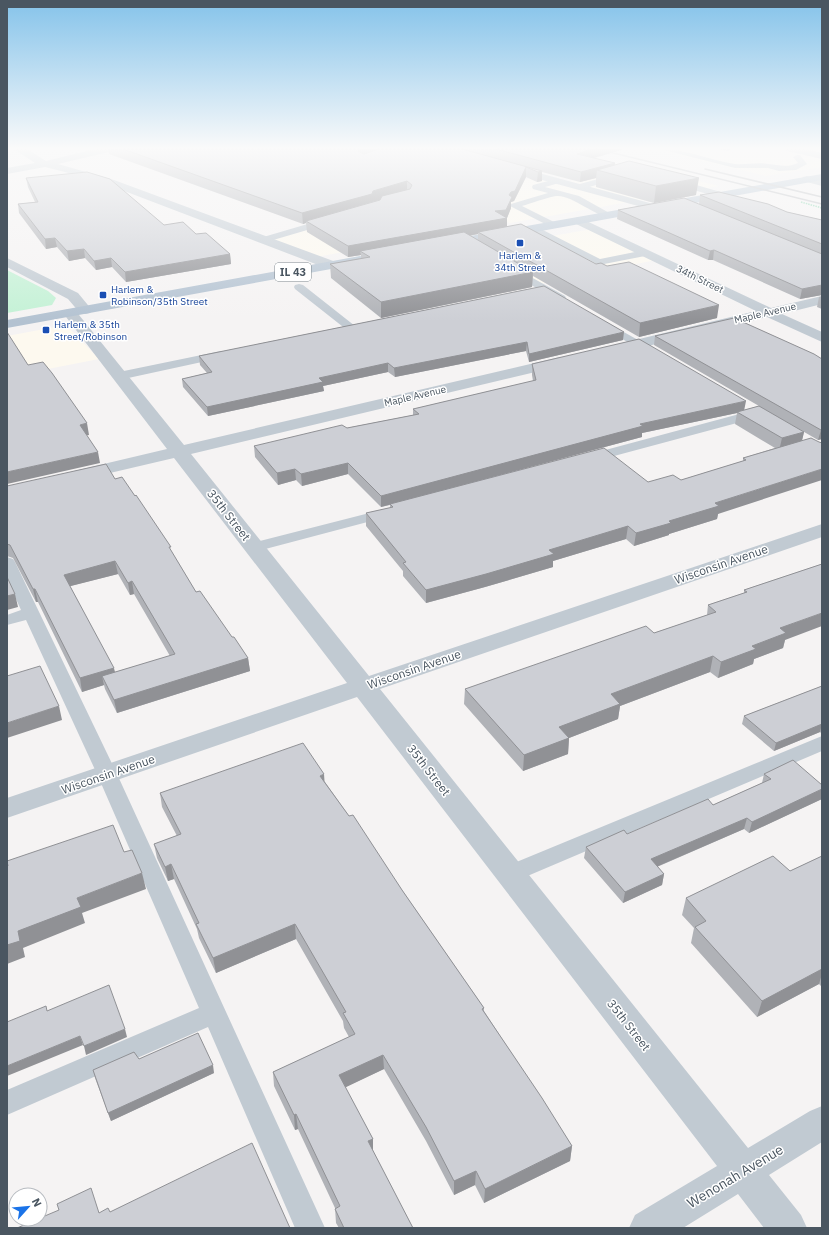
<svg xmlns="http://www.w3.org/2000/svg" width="829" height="1235" viewBox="0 0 829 1235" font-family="'IBM Plex Sans',sans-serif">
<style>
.commercial{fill:#fdf9ef}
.green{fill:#c3f1d5}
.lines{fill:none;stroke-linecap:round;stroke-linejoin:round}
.path{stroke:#7ad0a6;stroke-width:1.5;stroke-dasharray:1.5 1;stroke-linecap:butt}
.lane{fill:#c1cad2;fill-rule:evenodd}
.street{fill:#c1cad2;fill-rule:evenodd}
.primary{fill:#b3c2d1;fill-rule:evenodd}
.rail{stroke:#b5b8bd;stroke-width:1.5}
.wall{fill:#b0b2b7;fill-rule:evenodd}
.shaded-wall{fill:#909195}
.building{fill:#cdcfd5;stroke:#909195}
.transit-dot{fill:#1a4fb4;stroke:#fff;stroke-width:1.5}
.labels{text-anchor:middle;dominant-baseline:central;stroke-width:3;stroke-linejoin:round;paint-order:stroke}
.far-transit-label{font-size:10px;fill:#164399;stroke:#fff;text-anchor:start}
.far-street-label{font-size:10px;fill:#4a5661;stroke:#fff}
.shield{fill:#fff;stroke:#808990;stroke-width:1}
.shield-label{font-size:11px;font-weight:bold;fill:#4a5661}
.street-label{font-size:12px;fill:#4a5661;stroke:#fff}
.near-street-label{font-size:14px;fill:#4a5661;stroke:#fff}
</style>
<rect width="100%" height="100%" fill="#f5f3f3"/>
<!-- commercial -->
<path class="commercial" d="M651,149H822V167L766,176Z
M630,164L719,186L510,223L448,203L542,175L568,182Z
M369,208L447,234L310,258L258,239Z
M592,229L656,260L540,284L479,249Z
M66,325L99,359L7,377V336Z"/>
<!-- green -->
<path class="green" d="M7,270L48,291L56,298L52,305L7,313Z"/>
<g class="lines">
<!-- path -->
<path class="path" d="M801,202L822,208"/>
<!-- lane -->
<path class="lane" d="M660,149C686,149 709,160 735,164C746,165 757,162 768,164C779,165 787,168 798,163L793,157L797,155H800L807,164L796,170L779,171L768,168H735Z
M617,174L621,176L620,178L579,190L575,187L576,185Z
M556,179L560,181L559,183L545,187L579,196L613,215L612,217C600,220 574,196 558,196C550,196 530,204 522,206L556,223L558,225L556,227L553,228L510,206L511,204L548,193L533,189L532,187L533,185Z
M673,180H679L724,193L725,195L724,197H718L673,184L672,182Z
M328,218L331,219L333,221L331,223L263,243L258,240L260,238Z
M535,226L600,259L645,250L650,253L645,256L599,265L532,231L530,229L532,227Z
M513,267L565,296L566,298L561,301L557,300L509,272L508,270Z
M299,284L303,285L355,326L357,328L355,330H347L295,289L294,287L295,285Z
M604,321L656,350L658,352L656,354H648L600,326L598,324Z
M221,351L225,353L227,355L225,357L119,380L115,379L113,376L115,373L119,372Z
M758,409L763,410L764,413L763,416L588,463L583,462L581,459L583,456Z
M389,508L394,509L396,512L394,515L254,552L248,550L246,547L248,544Z
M7,557L13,559L15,562L117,774L325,1228H295L208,1027L7,1115V1090L199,1008L97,774L26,620L7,625V615L21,610L7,579Z
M822,736V751L518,880L510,882L502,880L499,874L502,868Z"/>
<!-- street -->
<path class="street" d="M14,149H27L46,161L95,149H115L113,151L58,164L114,180L336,262L337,265L336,268H326L106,184L65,172L45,167L7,174V168L35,163Z
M785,149H806L822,153V159L787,151Z
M513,166L657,205L659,207L657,209L653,210L509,171L508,169L509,167Z
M807,176L822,180V186L803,181L802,179L803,177Z
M578,217L771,308L822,296V304L782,314L822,332V342L767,317L615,354L610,352L607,349L610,346L756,311L574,223L572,221L574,219Z
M7,258L78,293L92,310L90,313L85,314L80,313L68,299L7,267Z
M70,309L75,310L184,445L560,357L565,359L568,362L565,365L191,454L369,676L822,524V537L380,689L748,1148L810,1111L822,1106V1142L769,1175L801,1215L807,1228H764L738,1194L683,1228H629L635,1215L717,1166L357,697L7,818V798L347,683L174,458L80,480L74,479L71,475L74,471L167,449L63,313L65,310Z"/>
<!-- primary -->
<path class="primary" d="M822,174V180L447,248L443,247L441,244L443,241L447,240Z
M360,256L364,257L366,260L364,263L7,328V320Z"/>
<!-- rail -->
<path class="rail" d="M597,149L822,204
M705,169L822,197"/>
</g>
<!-- wall -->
<path class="wall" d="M108,149H624L595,158L696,195L654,203L596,187V178L580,182L542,172V181L537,182L526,177L514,201L511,202V208L507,218V227L596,264L717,318L639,337L533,276L532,287L381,318L331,278L330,264L361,258V255L348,257L307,232L306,223L303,224L109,154ZM478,234V240L470,236L473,235Z
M719,149H733L728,151Z
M26,178L164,225L196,234L230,254L231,264L126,282L112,267L96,270L85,258L69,261L57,247L46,249L19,213L18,204L35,202L28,187Z
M700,195L787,212L822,220V295L800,299L713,260H708L617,219L618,210L699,204Z
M544,286L623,340L529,362L526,351L395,377L388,372L323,386L324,391L208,416L183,387L182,379L207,373L200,365L199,356Z
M822,296V309L817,307L819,297Z
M655,336L814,354L822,439L818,440L780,418L804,432L802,440L718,514L717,519L669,534V535L634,546L626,539L553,561V567L485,587L426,603L403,576V571L366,526V513L390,508V505L381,507L348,474L302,486L296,480L278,485L255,457L254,446L413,415V409L533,381L532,375V364L744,410L759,406L654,345ZM737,413L735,424L775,448L743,458V461L681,480L648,482L492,477L642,437V433Z
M115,479L171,551L196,592L248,658L250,671L117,713L105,689L104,685L82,692L38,602H36L13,558L7,556V486ZM118,574L130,595L134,594L170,656L115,672L70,586Z
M822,564L785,640L783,648L754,659L753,664L718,678L710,672L620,706L618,719L569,738L568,754L523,771L464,704L465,689L654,633L707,615L708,605L744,593V590Z
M822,686V734L820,732L774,751L742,724L744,716Z
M764,774L822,785V799L749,833L744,829L657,867L664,874L662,885L623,903L584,858L586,847L627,834L713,805L762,783Z
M325,782L349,816L402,890L484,1008V1011L572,1146L570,1161L484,1203L475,1185L454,1195L426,1141L384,1069L345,1087L373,1139V1151L413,1228H339L336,1223L335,1208L298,1129L295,1130L274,1086L273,1072L349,1037L344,1028L343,1021L296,939L216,973L199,938L197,929L174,879L168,881L157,858L154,844L177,836L162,807L160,793Z
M822,856V987L819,984L757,1017L691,943L694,928L682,915L686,898L790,871Z
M139,1059L214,1073L111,1121L95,1078L93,1070Z"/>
<!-- shaded-wall -->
<path class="shaded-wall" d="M359,149H388L359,160L358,151Z
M591,149H624L576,163L577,154Z
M615,163L614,173L597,170L596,178L580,182L581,172Z
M526,167V177L514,201L511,202V208L507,218V229L478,232V234L366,254L360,251L361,255L348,257V246L495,211L509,195Z
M542,171V181L537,182L538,172Z
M699,178L696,195L654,203L656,186Z
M407,181V192L306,221V223L303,224L302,213Z
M55,238L57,247L46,249L45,239Z
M84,249L85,258L69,261L67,251Z
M714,250L713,260H708L710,251Z
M230,254L231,264L126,282L125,272Z
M111,258L112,267L96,270L94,261Z
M533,272L532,287L381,318V302Z
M822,285V295L800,299L802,289Z
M719,305L717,318L639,337L640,323Z
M624,332L623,340L529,362V354Z
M527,342L526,351L395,377L394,368Z
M388,363V372L323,386L324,391L208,416L207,407L319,378Z
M746,401L744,411L737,412V413L642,433V437L381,507V496L640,424Z
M87,423L89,435L82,436L80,425Z
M821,430H822V439L818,440Z
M804,432L801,445L779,451L782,438Z
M98,452L100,463L7,484V472Z
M348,463V474L302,486L301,474Z
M295,469L296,480L278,485L277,473Z
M822,469V480L718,514L717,519L669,534V535L634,546L636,533L669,521L715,503Z
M628,526L626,539L553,561V567L485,587L426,603V590L549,550Z
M115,561L118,574L67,587L64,575Z
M132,581L134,594L130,595L128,583Z
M33,589H35L38,602H36Z
M15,594L18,607L7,610V596Z
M822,613V626L785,640L783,648L754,659L753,664L718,678L721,662L752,646L780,628Z
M713,656L710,672L620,706L618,719L569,738L568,754L523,771L524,755L559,727L611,694Z
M248,658L250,671L117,713L114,700Z
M114,668L117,682L102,676L104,685L82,692L80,678Z
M59,706L62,720L7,738V723Z
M822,724L820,732L774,751L776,743Z
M324,774L325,788L320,776Z
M822,789V799L749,833L752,822Z
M747,818L744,829L649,870L651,859Z
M171,864L174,879L168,881L165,867Z
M142,873L146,889L82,913L85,923L23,948L25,957L7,964V945L18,931L77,898Z
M664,874L662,885L623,903L625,892Z
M295,924L296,939L216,973L213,958Z
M822,969V974L819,984L757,1017L762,1001Z
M125,1029L127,1037L86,1055L84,1046Z
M80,1036L83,1045L7,1076V1066Z
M383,1055L384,1069L340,1090L339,1075Z
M213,1065L214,1073L111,1121L108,1113Z
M296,1114L298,1129L295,1130L294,1115Z
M373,1139V1153L368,1141Z
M572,1146L570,1161L484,1203L485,1189Z
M476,1171L475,1185L454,1195V1181Z"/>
<!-- building -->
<path class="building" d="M123,149H359L358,151L364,154L379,149H462L542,171L538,172L526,167L515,191L511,192L509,195L512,197L506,210L495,211L507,218L348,246L306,221L380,200L382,196L410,189L412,185L407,181L373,191L372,194L302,213Z
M496,149H591L577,154L615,163L581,172Z
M629,161L699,178L656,186L597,170Z
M87,172L110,179L164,225L183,222L196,234L206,233L230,254L125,272L111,258L94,261L84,249L67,251L55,238L45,239L18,204L38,202L26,178Z
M719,192L768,204L787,212L822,220V244L700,195Z
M684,198L822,254V285L802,289L714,250L710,251L618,210Z
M521,224L596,264L601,263L607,266L629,262L719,305L640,323L478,232Z
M464,232L533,272L381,302L330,264L370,257L360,251Z
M544,286L624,332L529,354L527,342L394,368L388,363L319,378L323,382L207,407L182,379L212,372L199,356Z
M734,318L814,354L822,359V430H821L655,336Z
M7,332L28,365L43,362L52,373L87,423L80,425L98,452L7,472Z
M639,339L746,401L640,424L643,426L381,496L348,463L301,474L295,469L277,473L254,446L342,425L347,428L419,414L413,409L536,380L532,364Z
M759,406L804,432L782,438L737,412Z
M811,438L819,442L822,443V469L715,503L719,506L669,521L671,523L636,533L628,526L549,550L554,554L486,574L426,590L403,563L406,562L366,513L393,507L390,504L604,448L648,482L673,475L681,480L746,460L743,458Z
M106,464L115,479L122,477L135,496L136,495L171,547H169L196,592L200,591L232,637H234L248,658L114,700L102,676L175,654L132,581L128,583L115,561L64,575L114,668L80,678L35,589H33L10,545L7,544V486Z
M822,564V613L780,628L786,633L752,646L756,649L721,662L713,656L611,694L620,704L559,727L569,738L524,755L465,689L646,626L654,633L716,612L708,605L747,592L744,590Z
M7,577L15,594L7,596Z
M40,666L59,706L7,723V676Z
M822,686V724L776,743L744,716Z
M303,743L324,774L320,776L349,816L353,815L402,890L484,1008L482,1009L542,1098L572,1146L485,1189L476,1171L454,1181L426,1127L383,1055L339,1075L373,1139L368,1141L413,1228H344L335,1209L340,1206L296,1114L294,1115L273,1072L355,1034L343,1013L346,1012L295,924L213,958L196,924L199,923L171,864L165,867L154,844L181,834L160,793Z
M793,760L822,785V789L752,822L747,818L651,859L664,874L625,892L586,847L624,830L627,834L708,799L713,805L771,779L764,774Z
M113,825L124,852L132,850L142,873L77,898L81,907L18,931L20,941L7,945V867L8,866L7,861Z
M773,856L790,871L822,856V969L762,1001L695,927L706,921L686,898Z
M109,985L125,1029L84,1046L80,1036L7,1066V1022L46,1006L47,1011Z
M198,1033L213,1065L108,1113L93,1070L134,1052L139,1059Z
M252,1143L290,1228H17L38,1219H40V1218L59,1210L57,1204L91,1188L99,1213L108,1208L110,1212Z"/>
<!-- sky -->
<linearGradient id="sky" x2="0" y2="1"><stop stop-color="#85c3ea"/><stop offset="0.46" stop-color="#fafafa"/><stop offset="1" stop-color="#fafafa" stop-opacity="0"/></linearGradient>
<rect width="829" height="322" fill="url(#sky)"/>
<!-- markers -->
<g class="transit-dot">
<rect x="516" y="239" width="8" height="8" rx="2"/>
<rect x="99" y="291" width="8" height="8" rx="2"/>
<rect x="42" y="326" width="8" height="8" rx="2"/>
</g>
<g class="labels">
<!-- far-transit labels -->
<g class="far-transit-label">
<text x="520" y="255" text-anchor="middle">Harlem &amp;<tspan x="520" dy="12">34th Street</tspan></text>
<text x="111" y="289">Harlem &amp;<tspan x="111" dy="12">Robinson/35th Street</tspan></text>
<text x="54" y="324">Harlem &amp; 35th<tspan x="54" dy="12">Street/Robinson</tspan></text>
</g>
<!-- far-street labels -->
<g class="far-street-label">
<text transform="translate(700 279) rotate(26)">34th Street</text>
<text transform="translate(765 313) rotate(-13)">Maple Avenue</text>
<text transform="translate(415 396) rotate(-13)">Maple Avenue</text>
</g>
<!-- shield labels -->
<rect class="shield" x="275" y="263" width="36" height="18" rx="3"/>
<g class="shield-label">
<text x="293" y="272">IL 43</text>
</g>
<!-- street labels -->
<g class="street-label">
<text transform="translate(229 515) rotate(52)">35th Street</text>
<text transform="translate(721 564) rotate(-19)">Wisconsin Avenue</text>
<text transform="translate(414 669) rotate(-19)">Wisconsin Avenue</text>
<text transform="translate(429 770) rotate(52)">35th Street</text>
<text transform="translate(108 774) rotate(-19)">Wisconsin Avenue</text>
<text transform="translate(629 1025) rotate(52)">35th Street</text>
</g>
<!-- near-street labels -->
<g class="near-street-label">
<text transform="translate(735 1176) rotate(-31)">Wenonah Avenue</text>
</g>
</g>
<!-- border -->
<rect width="829" height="1235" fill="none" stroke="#4a5661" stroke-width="16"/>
<!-- north arrow -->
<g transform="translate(28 1207) rotate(63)"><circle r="19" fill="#ffffff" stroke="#b7bbc0"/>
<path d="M0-3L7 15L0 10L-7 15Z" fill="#1a73e8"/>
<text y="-6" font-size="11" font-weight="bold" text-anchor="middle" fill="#4a5661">N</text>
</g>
</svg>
